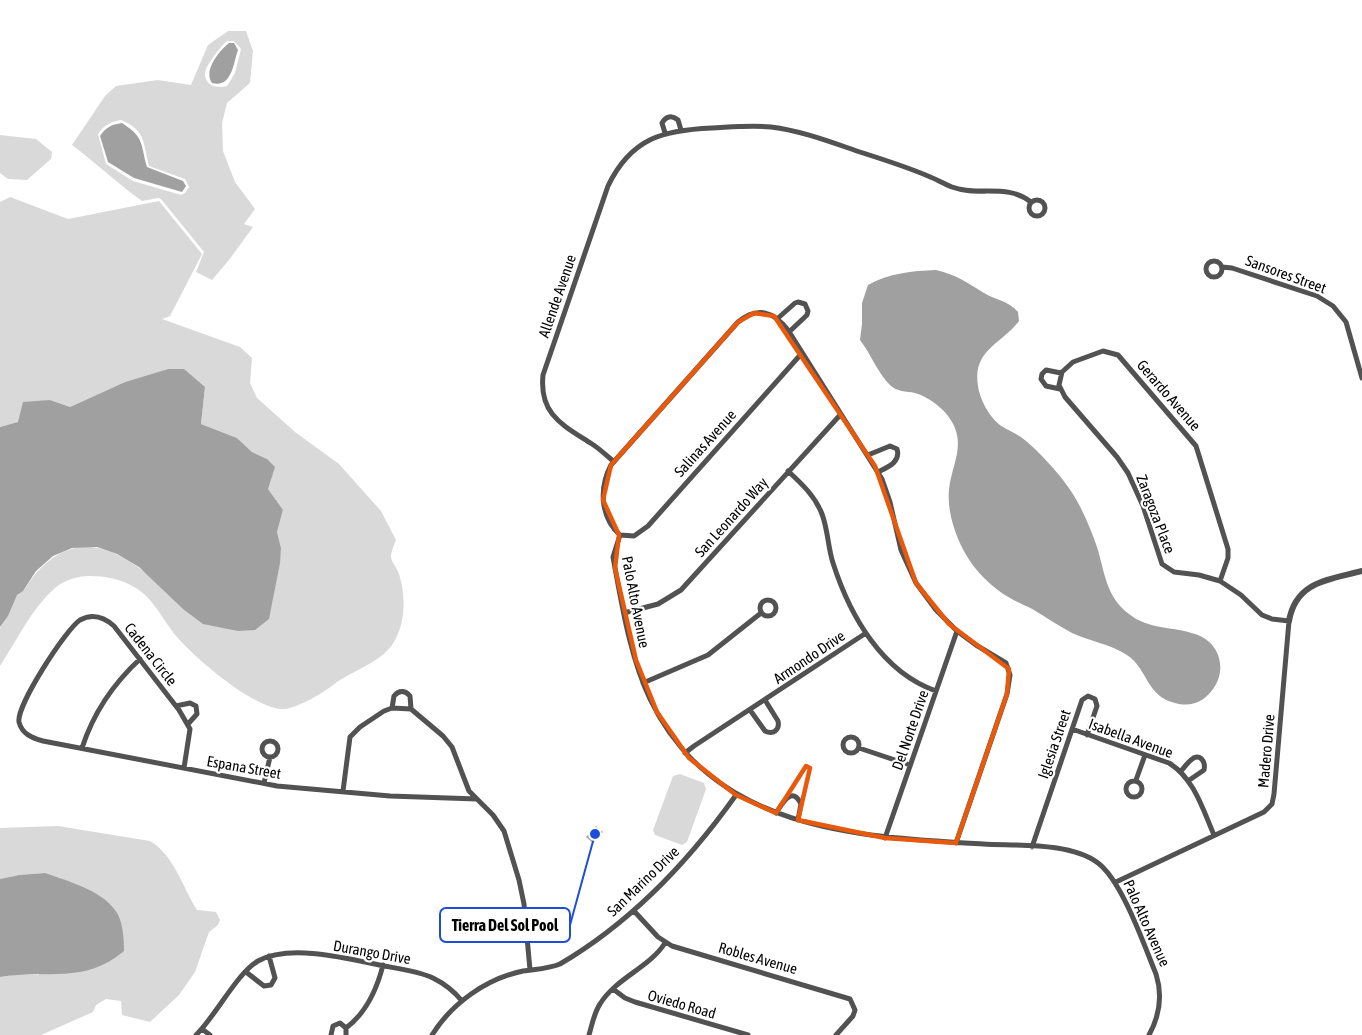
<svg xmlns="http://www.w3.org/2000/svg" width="1362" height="1035" viewBox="0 0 1362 1035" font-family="'Asap Condensed',sans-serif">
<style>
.green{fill:#d9d9d9;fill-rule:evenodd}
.water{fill:#a0a0a0}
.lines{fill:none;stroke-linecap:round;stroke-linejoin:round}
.minor{stroke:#525252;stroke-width:5}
.tertiary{stroke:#525252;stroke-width:6}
.marked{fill:none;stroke:#e8590c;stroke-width:4.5;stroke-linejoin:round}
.labels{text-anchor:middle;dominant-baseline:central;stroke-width:4.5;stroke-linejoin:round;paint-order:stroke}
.street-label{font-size:15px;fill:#000;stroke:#fff}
.leader{fill:none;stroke:#1d4ed8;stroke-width:2}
.callout-dot{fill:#1d4ed8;stroke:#fff;stroke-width:2}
.callout{fill:#fff;stroke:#1d4ed8;stroke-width:2}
.callout-label{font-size:16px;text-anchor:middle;font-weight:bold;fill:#000}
</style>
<rect width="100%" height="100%" fill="#fff"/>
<!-- green -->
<path class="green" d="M228,31H246L253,51L250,83L227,103L222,123L223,151L235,182L255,209L244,224L253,227L229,260L212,280L196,272L204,252L161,199L158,198L142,201C117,183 96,163 72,145L105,96L116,86L158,80L191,85L208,45ZM227,41H234L241,49L235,73L227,86C215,90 201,83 206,69C209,62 221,46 227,41ZM121,120C146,130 143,143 149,166L185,179L189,187L185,193L181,195L133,181L106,164L98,134C104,125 110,122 121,120Z
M0,135L36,139L52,152L51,159L27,180L8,179L0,173Z
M10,197L68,219L159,201L202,254L170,316L162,319L240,347L252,358L250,383L257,398L295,432L339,464L381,511L396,540C394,544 391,552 391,557C392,563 397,568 399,574C405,593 406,617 397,636C386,662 354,669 333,685C323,693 293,711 280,709C250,705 197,660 177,637C163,621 155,600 136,588C121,579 106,576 89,576C78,576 64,580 55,588C32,608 17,640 0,666C0,654 0,640 0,629C1,623 7,618 9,613C12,608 13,600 16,596C19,592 23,591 26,587C76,511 137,558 183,609L278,572L281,548L277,532L283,510L268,489L267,459L252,452L237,438L201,424L205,387L168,369L125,382L70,407L50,400L19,422L0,427V202Z
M680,774L704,783L706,789L687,842L682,845L655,835L653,830L673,776Z
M58,826L150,841C174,855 183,888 197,910L216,912L220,920L218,925L209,932L195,972L179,995L150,1022L122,1015L121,1001L106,999L96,1005L93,1012L41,1035H0V977L21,974L39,975L45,873L19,875L0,879V828Z"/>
<!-- water -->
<path class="water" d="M229,43H234L238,50C233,64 232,88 212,83C203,71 219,51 229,43Z
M122,123C145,138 140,143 147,167L183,181L186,186L182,192L134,178L108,162L100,136C106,127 111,125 122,123Z
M936,270C957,275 966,282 984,293C996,300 1009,301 1018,312L1019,321C1002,344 972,350 978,386C980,400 990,419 1003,427C1010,431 1019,435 1026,441C1039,452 1052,466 1063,480C1079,500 1089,524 1097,547C1105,573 1106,597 1129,614C1149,630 1172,626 1195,634C1218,641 1227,666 1215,686C1206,701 1192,708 1175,703C1146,696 1148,669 1127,655C1110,644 1089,641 1072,633C1059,626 1047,618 1034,610C1027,606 1018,603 1010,598C992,588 975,571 965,553C955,535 947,511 949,490C951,466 966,446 952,422C945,409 929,397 915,393C906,391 897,392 890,385C877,372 871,354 860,340L862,324V303L868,285C889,273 912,271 936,270Z
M168,369H184L205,387L201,424L237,438L252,452L267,459L275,467L268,489L283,510L277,532L281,548L280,563L269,619L255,630L238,631L203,624L183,609L139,567L117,554L97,547L72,548L53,556L36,571L23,591L17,595L8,616L0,627V427L18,422L23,402L50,400L70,407L125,382Z
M596,826L603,832L593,843L586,837Z
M45,873C67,881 101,890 115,910C123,920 124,938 124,951C84,985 47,969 0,977V879L19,875Z"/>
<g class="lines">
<!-- minor -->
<path class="minor" d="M665,133L662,123C666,116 672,115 678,120L681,130
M1029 208a8 8 0 1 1 16 0a8 8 0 1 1-16 0Z
M1206 269a8 8 0 1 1 16 0a8 8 0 1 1-16 0Z
M1222,267L1232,268L1317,296L1333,306L1346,322L1362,378
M777,319L795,303L798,302L805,304L808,311L807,315L789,332
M1060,389L1046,386L1041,379L1042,374L1046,370L1061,373
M868,455L890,446L897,449C901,462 888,467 878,472
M614,462C607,456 600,449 592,444C563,425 539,415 543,375L608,186C631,138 663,130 712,128C732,127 752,125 771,127C803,131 833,143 863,153C885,160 907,167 928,176C936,179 944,184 952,187C979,197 1007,183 1031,202
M788,471C802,484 815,496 822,514C828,530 828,548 833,563C850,616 882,672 936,691
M620,535C600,517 599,488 611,465L738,322C757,306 773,311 788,330L882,479L890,502L901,550L916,583L936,610L957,631L976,645L1006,663L1010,675L1007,694L956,843
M620,535L613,557L615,568C623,611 631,659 650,699C712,830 857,837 983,844C1017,846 1070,842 1098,863C1122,881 1144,945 1156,974C1163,996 1160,1015 1149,1035
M620,535L634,536L648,526L802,353
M760 608a8 8 0 1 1 16 0a8 8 0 1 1-16 0Z
M624,613L658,604L681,590L841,414
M643,683L708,655L761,613
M176,706L190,703L196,706L197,714L188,724
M392,708L394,696C399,690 405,690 410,696L411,709
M750,710L765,731C773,735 780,730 778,721L765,700
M1072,729L1169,763C1194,778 1203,810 1214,835
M843 745a8 8 0 1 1 16 0a8 8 0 1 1-16 0Z
M262 749a8 8 0 1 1 16 0a8 8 0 1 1-16 0Z
M82,748C93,714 114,683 140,659
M859,748L910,765
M685,753L694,746L866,633
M184,768L190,729L179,710L114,626C105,618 93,613 80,620C66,629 16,706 19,722C22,734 32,738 43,741L277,786L390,796L477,799
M1180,772C1184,768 1187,763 1191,760C1199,752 1206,761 1204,770L1188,781
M1136,780L1145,755
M1126 789a8 8 0 1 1 16 0a8 8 0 1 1-16 0Z
M264,783L270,757
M343,791L350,737L360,727L384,711L392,708L411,709L443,736L452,747L469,791L493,815L504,831L519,880L524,904L530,970
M776,813C782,804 792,785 801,804L798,820
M885,838L957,631
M1032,847L1082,700L1088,696L1095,699L1097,706L1087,735
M1116,882L1264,812L1272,804L1274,794L1289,621L1272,619L1262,615L1241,595L1220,581L1199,575L1174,572L1162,564L1143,506L1128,473L1117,457L1065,397L1059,385L1062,372L1073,362L1103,351L1118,355L1196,446L1228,549V558L1220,581
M634,911L658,937L672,946L850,999L855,1010L853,1016L836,1035
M246,972L264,986L271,985L275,978L269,956
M613,989L625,998L635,1002L748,1035
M346,1028C366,1013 377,989 383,965
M202,1029L210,1035
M196,1035C215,1017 237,973 258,961C290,943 350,959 384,966C401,969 418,971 433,978C445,984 454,991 462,1001
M331,1035L333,1026L340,1023L346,1028V1035
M432,1035C452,1003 486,979 523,971C536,969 548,969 560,964C630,923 689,861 736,795
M589,1035C592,1025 594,1013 600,1004C616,978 649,968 665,943"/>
<!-- tertiary -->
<path class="tertiary" d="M1289,621C1296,581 1329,580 1362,571"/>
</g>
<!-- marked area -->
<path class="marked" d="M754,313L774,316L875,466L916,583L949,624L1009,669L1007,694L956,843L885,838L798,820L810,768L806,766L776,813L736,795L689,758L657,712L636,660L615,568L619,535L603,500L611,465L738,322Z"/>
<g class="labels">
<!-- street labels -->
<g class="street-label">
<text transform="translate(1286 274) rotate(20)">Sansores Street</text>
<text transform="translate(557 296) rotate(-71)">Allende Avenue</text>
<text transform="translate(1169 395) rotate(49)">Gerardo Avenue</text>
<text transform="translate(705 443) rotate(-48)">Salinas Avenue</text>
<text transform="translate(1156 514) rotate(69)">Zaragoza Place</text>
<text transform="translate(731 517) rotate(-48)">San Leonardo Way</text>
<text transform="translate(636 602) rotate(79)">Palo Alto Avenue</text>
<text transform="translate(151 654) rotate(52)">Cadena Circle</text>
<text transform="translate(809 657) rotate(-34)">Armondo Drive</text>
<text transform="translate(910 730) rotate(-71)">Del Norte Drive</text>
<text transform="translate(1131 738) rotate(20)">Isabella Avenue</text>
<text transform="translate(1054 744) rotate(-71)">Iglesia Street</text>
<text transform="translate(1266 751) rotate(-85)">Madero Drive</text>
<text transform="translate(244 767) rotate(10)">Espana Street</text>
<text transform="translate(643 881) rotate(-44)">San Marino Drive</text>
<text transform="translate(1147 923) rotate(66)">Palo Alto Avenue</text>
<text transform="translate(372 952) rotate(10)">Durango Drive</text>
<text transform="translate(758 958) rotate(16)">Robles Avenue</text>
<text transform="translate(682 1004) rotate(16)">Oviedo Road</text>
</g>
</g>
<!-- callouts -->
<path class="leader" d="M595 834L570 925"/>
<circle class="callout-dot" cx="595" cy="834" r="6"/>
<rect class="callout" x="440" y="908" width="130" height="34" rx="6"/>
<g class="callout-label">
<text x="505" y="931">Tierra Del Sol Pool</text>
</g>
</svg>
